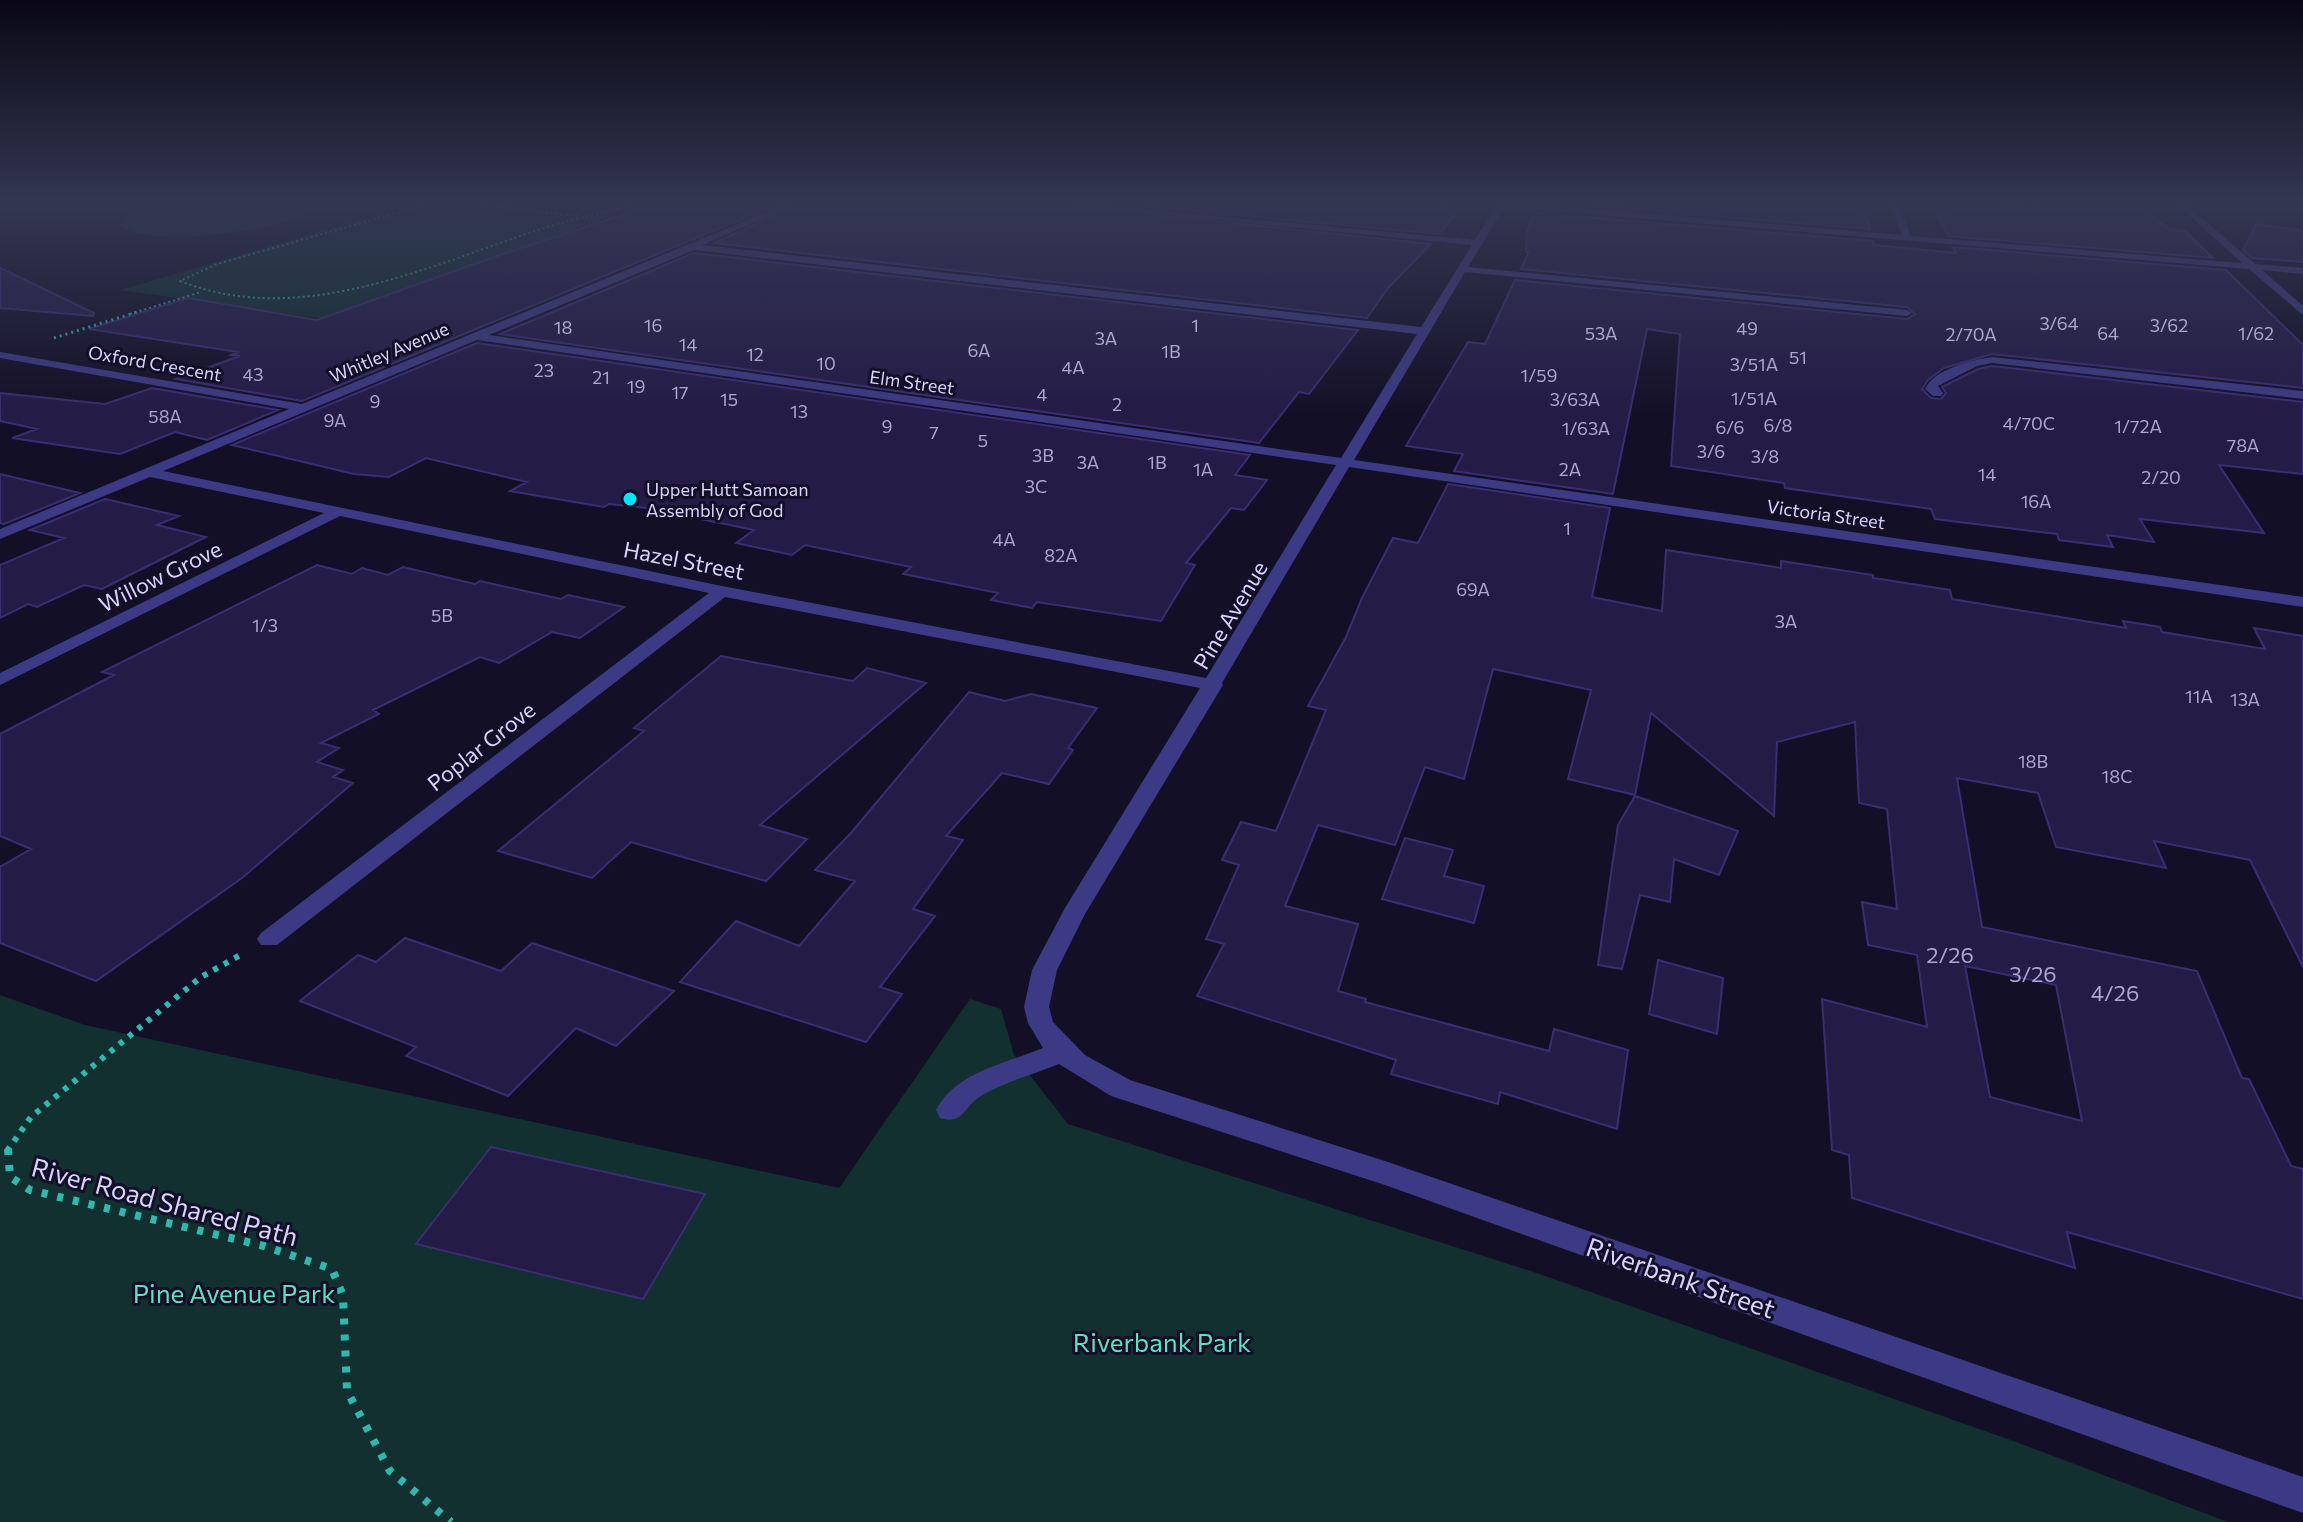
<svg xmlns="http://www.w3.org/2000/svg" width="2303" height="1522" viewBox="0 0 2303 1522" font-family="Commissioner,sans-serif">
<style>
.green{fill:#12302f}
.building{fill:#241b47;stroke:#3b2d73;stroke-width:2;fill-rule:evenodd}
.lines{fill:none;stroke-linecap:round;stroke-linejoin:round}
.path-far3{stroke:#2fb8b0;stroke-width:2;stroke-dasharray:2 3;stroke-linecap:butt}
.path-far2{stroke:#2fb8b0;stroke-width:3;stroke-dasharray:2 4;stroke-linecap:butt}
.path-far1{stroke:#2fb8b0;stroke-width:6;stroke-dasharray:5 7;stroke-linecap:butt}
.path{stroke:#2fb8b0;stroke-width:8;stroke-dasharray:6 10;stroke-linecap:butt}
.minor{fill:#3d3a85;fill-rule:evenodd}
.poi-dot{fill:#00e5ff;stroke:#130f26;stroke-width:3}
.labels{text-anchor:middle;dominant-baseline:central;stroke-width:6;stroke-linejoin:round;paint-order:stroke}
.number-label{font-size:18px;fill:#aca6d1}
.far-street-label{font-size:18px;fill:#d9d4ff;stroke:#130f26}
.far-poi-label{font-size:18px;fill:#d9d4ff;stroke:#130f26;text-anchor:start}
.street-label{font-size:22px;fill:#d9d4ff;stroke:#130f26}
.near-number-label{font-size:22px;fill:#aca6d1}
.near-street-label{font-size:26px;fill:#d9d4ff;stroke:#130f26}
.near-park-label{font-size:26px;fill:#5fe0c0;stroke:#130f26}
</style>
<rect width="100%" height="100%" fill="#130f26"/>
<!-- green -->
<path class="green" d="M158,204H330C301,228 147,251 120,225L132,213Z
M413,204H564L624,211L324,319L121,290Z
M0,995L85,1025L839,1188L970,999L1001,1009L1014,1055L1068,1124L1531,1271L2019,1443L2228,1522H0Z"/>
<!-- building -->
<path class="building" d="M656,204H778L302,401L176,379L240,356L231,355L238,352L89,329L188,298L317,320L497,256Z
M800,204H1053L1431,244L1388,288L1367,318L714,243Z
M1118,204H1415L1460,208L1439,234Z
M1567,204H1847L1849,211L1865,213L1870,229Z
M1951,204L2059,209L2056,204H2137L2169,229L2185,231L2213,258L1948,236L1936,211L1955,213Z
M1535,213L1873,241L1874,245L1956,253L1953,247L2226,270L2303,345V388L1992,354L1944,368L1928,380L1922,389L1931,398L1941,399L1946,393L1942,387L1978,369L1992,366L2303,402V474L2219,465L2264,533L2140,519L2154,542L2107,535L2113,547L2059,540L2057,534L1935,519L1931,509L1785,488L1784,483L1671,466L1680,334L1647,329L1613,494L1454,471L1463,454L1406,446L1468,342L1485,344L1515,280L1907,319L1915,314L1907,307L1521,269L1529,252H1526L1527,231Z
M2256,224L2303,231V262L2252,258L2243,250Z
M694,253L1358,330L1309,394L1299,392L1259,443L500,334Z
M0,268L94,313L93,316L0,308Z
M477,343L1250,455L1235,475L1267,480L1244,510L1231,508L1186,563L1195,565L1161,621L1037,602L1032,608L991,600L998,593L903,574L911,567L805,545L792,555L736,543L754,530L647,508L609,504L604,507L510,491L527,482L426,458L389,477L354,474L232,445Z
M152,388L278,410L207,440L175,432L120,454L12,438L37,429L0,421V393L105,404Z
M0,474L80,493L4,524L0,523Z
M1448,484L1610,508L1592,597L1662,611L1666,550L1781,568V561L1873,575V578L1950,590L1952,599L2126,628L2123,621L2160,627L2162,632L2265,649L2254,628L2303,636V967L2250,860L2154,841L2166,868L2056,847L2038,793L1957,778L1982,927L2197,971L2242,1078L2249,1079L2291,1166L2303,1169V1299L2067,1232L2075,1268L1852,1198L1849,1155L1832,1150L1822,999L1927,1027L1917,955L1868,945L1862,902L1897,909L1887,809L1859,803L1855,722L1777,742L1774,816L1651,713L1635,795L1568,779L1591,690L1493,669L1464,779L1425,767L1395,845L1318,825L1285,906L1358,924L1338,991L1366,999L1365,1002L1549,1051L1554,1029L1628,1050L1617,1129L1500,1092L1498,1104L1391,1074L1396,1060L1197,996L1224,944L1206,939L1239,865L1222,860L1241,822L1276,831L1326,710L1308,706L1346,637L1362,598L1393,538L1418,543ZM1965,966L2056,985L2082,1121L1990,1097Z
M105,499L179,516L157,525L206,537L102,589L84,585L37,607L28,604L0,618V565L64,538L30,530Z
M317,565L352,574L362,568L388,575L403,567L475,584L480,581L561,599L568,595L624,607L580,638L552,632L499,663L480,657L373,710L379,714L321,743L339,748L317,762L343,770L333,777L353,783L242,878L96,981L0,943V867L31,849L0,836V734L114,675L102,672Z
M721,656L853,681L867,668L926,683L760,825L807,839L766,881L631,842L592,878L498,851L644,731L634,728Z
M969,692L1005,701L1031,694L1097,708L1068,748L1073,750L1049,784L1002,773L946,836L963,840L913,909L935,916L880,987L902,994L866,1042L680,982L736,921L799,946L855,881L815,870L851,833Z
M1635,796L1738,831L1719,875L1674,859L1670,902L1640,895L1622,969L1598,965L1618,825Z
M1405,838L1453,850L1444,876L1484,886L1474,923L1382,899Z
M405,938L501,971L532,943L674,991L616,1046L576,1028L508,1096L406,1056L416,1047L300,1001L358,955L376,962Z
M1658,960L1723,978L1717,1034L1649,1014Z
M491,1147L705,1194L643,1299L416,1244Z"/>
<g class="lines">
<!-- path-far3 -->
<path class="path-far3" d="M428,204L217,264L180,281C297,328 424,268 535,231C568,220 603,213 636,204
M471,204L577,216L578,220
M130,314L201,292"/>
<!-- path-far2 -->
<path class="path-far2" d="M54,338L137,312"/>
<!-- path-far1 -->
<path class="path-far1" d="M7,1151L31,1117L201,977L244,953"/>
<!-- path -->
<path class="path" d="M8,1149L10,1177L30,1190L264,1246L332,1269L343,1296L347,1391L390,1471L451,1522"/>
<!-- minor -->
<path class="minor" d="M786,204H797L702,245L1421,327L1472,245L1056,204H1086L1475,240L1497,204H1532L1902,235L1890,204H1898L1911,236L2242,263L2177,204H2186L2255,264L2303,268V274L2262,270L2303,306V315L2249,269L1504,207L1468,267L1907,310L1912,313L1907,316L1465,272L1354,460L2303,597V607L1349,467L1222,683L1223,685L1085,914L1057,970L1049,1007L1053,1022L1085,1055L1130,1080L1385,1161L2303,1477V1513L1385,1185L1111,1096L1059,1064C1034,1074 1005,1082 981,1096C965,1105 963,1126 940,1118L936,1110C955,1072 1007,1063 1043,1048L1028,1023L1024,1007L1032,970L1065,908L1200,688L725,597L277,945H261L257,939L261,933L709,593L340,516L0,685V673L324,513L150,477L0,539V529L289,409L0,358V352L302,404ZM694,250L1417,334L1341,458L489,335ZM477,340L1336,465L1206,678L722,586L163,471Z
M1992,357L2303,391V399L1992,363L1977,366L1938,386L1943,393L1941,396H1933L1925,389C1934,369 1972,360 1992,357Z"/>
</g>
<!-- sky -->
<linearGradient id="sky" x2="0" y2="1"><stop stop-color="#0a0815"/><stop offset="0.49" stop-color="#333752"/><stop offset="1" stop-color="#333752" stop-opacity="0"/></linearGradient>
<rect width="2303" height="417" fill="url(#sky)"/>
<!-- markers -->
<circle class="poi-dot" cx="630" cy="499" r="8"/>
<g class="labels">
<!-- number labels -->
<g class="number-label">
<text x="2059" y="323">3/64</text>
<text x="653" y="325">16</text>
<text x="1195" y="325">1</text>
<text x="2169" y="325">3/62</text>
<text x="563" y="327">18</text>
<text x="1747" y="328">49</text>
<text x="1601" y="333">53A</text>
<text x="2108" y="333">64</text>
<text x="2256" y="333">1/62</text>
<text x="1971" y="334">2/70A</text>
<text x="1106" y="338">3A</text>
<text x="688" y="344">14</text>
<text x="979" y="350">6A</text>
<text x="1171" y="351">1B</text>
<text x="755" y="354">12</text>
<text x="1798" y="357">51</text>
<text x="826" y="363">10</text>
<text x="1754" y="364">3/51A</text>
<text x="1073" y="367">4A</text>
<text x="544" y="370">23</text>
<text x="253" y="374">43</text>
<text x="1539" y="375">1/59</text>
<text x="601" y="377">21</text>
<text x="636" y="386">19</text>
<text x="680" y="392">17</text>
<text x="1042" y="394">4</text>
<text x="1754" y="398">1/51A</text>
<text x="729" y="399">15</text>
<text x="1575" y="399">3/63A</text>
<text x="375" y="401">9</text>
<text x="1117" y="404">2</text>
<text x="799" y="411">13</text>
<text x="165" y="416">58A</text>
<text x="335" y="420">9A</text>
<text x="2029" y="423">4/70C</text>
<text x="1778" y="425">6/8</text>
<text x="887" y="426">9</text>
<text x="2138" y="426">1/72A</text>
<text x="1730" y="427">6/6</text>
<text x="1586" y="428">1/63A</text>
<text x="934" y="432">7</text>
<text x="983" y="440">5</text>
<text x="2243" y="445">78A</text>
<text x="1711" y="451">3/6</text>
<text x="1043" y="455">3B</text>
<text x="1765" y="456">3/8</text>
<text x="1088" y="462">3A</text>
<text x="1157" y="462">1B</text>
<text x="1203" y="469">1A</text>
<text x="1570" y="469">2A</text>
<text x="1987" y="474">14</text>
<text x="2161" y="477">2/20</text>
<text x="1036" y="486">3C</text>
<text x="2036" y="501">16A</text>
<text x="1567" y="528">1</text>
<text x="1004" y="539">4A</text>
<text x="1061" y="555">82A</text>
<text x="1473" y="589">69A</text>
<text x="442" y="615">5B</text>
<text x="1786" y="621">3A</text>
<text x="265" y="625">1/3</text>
<text x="2199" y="696">11A</text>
<text x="2245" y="699">13A</text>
<text x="2033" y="761">18B</text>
<text x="2117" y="776">18C</text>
</g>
<!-- far-street labels -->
<g class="far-street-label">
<text transform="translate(389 352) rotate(-23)">Whitley Avenue</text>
<text transform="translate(155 363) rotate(10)">Oxford Crescent</text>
<text transform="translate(912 382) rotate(8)">Elm Street</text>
<text transform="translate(1826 514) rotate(8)">Victoria Street</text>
</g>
<!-- far-poi labels -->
<g class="far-poi-label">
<text x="646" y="489">Upper Hutt Samoan<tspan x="646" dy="21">Assembly of God</tspan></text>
</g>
<!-- street labels -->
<g class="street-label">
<text transform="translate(684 560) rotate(11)">Hazel Street</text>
<text transform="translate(160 576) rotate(-26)">Willow Grove</text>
<text transform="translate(1230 615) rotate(-59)">Pine Avenue</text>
<text transform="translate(481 746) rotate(-38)">Poplar Grove</text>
</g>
<!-- near-number labels -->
<g class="near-number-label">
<text x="1950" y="954">2/26</text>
<text x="2033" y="973">3/26</text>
<text x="2115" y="992">4/26</text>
</g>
<!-- near-street labels -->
<g class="near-street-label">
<text transform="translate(165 1201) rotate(15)">River Road Shared Path</text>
<text transform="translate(1681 1277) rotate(19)">Riverbank Street</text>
</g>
<!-- near-park labels -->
<g class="near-park-label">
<text x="234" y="1292">Pine Avenue Park</text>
<text x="1162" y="1341">Riverbank Park</text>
</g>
</g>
</svg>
